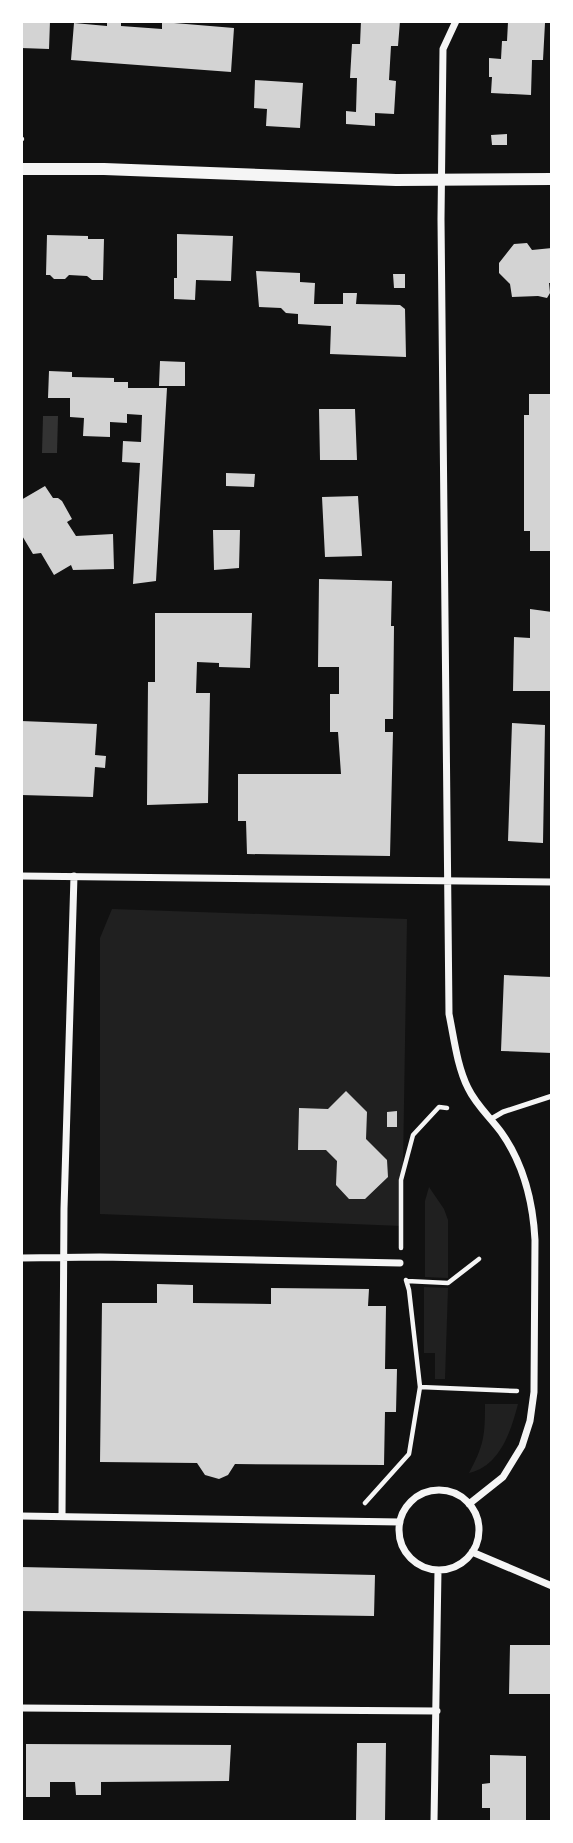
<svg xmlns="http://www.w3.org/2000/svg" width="573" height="1843" viewBox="0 0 573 1843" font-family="'DM Sans',sans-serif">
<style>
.green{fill:#202020}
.water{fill:#333}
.building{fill:#d3d3d3}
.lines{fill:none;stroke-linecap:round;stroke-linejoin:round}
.path{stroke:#f5f5f5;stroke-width:4.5}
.service{stroke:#f5f5f5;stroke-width:5}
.minor{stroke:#f5f5f5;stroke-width:7}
.tertiary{stroke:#f5f5f5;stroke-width:12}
</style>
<rect width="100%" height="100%" fill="#111"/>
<!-- green -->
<path class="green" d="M112,909L407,919L402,1226L100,1214V938Z
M429,1187L444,1209L448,1220V1278L425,1277V1201Z
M424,1287L448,1288L445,1379H435V1353H424Z
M485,1404H518C511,1431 500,1466 469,1473C484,1445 485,1436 485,1404Z"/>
<!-- water -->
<path class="water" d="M43,416H58L57,453H42Z"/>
<!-- building -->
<path class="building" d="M21,21H50L49,49L21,48Z
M107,21H121V26L162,29V22L234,28L231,72L71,60L74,23L107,26Z
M361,21H400L398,46H391L389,80L396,81L394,114L375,113V126L346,124V111L356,112L357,78H350L352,44H360Z
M508,22L545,23L543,60H532L531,95L491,93L492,77H489V58L501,59L502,41H507Z
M255,80L303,83L300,128L266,126L267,109L254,108Z
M507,134V145H492L491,135Z
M177,234L233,236L231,281L196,280L195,300L174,299V278H177Z
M47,235L88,236V239H104L103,280H92L87,276L69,275L65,279H54L50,275H46Z
M527,243L532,250L552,248V283H549L550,293L547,298L538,296L512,297L510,284L499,273V263L514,244Z
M256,271L300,273V282L315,283L314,304H343V293H357L356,304L400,305L405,309L406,357L330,354L331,326L298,324V314L286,313L281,308L259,307Z
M393,274H405V288H394Z
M160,361L185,362V386H159Z
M49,371L72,372V377L114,378V382H128V388H167L156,581L133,584L140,463L122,462L123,441L141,442L142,415L127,414V423L110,422V437L83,436L84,418L70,417V398H48Z
M529,394H552V551H530V531H524V415H529Z
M319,409H355L357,460H320Z
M226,473L255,474L254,487L226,486Z
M45,486L53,498H58L62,501L72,519L67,522L76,536L113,534L114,569L73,570L71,565L54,575L41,553L33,554L21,534V500Z
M358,496L362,556L325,557L322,497Z
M213,530H240L239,568L214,570Z
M319,579L392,581L391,626H394L393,719H385V732H393L390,856L247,854L246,821H238V774H341L338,732H330V694H339V667H318Z
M530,609L552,612V691H513L514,637L530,638Z
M155,613H252L250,668L219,667V663L197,662L196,693H210L208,803L147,805L148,682H155Z
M21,721L97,724L95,755L106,756L105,768L95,767L93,797L21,795Z
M512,723L545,725L543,843L508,841Z
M504,975L552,977V1053L501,1051Z
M346,1091L367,1112L366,1139L387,1160L388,1177L365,1199H349L336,1185L337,1161L326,1150H298L299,1108L328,1109Z
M397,1111V1127H387V1112Z
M157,1284L193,1285V1303L271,1304V1288L369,1289L368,1306H386L385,1369H397L396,1412H385L384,1465L235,1464L228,1475L219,1479L205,1475L197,1463L100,1462L102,1303H157Z
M21,1567L375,1575L374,1616L21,1611Z
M510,1645H552V1694H509Z
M357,1743H386L385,1822H356Z
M26,1744L231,1745L229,1781L101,1782V1795H76L75,1782H50V1797H26Z
M490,1755L526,1756V1822H490V1808H482V1784L490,1783Z"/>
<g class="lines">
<!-- path -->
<path class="path" d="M21,139H22
M401,1248V1180L413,1135L439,1107L447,1108
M406,1280L409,1290L420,1387
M407,1281L448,1283L479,1259
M365,1503L409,1454L420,1387L517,1391"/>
<!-- service -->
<path class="service" d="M491,1119L503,1112L552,1096"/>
<!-- minor -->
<path class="minor" d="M456,21L443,49L441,219L449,1014C454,1038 457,1066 468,1088C476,1105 490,1117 501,1132C523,1163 533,1202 535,1240L534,1392L530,1421L522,1446L503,1477L469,1504
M21,876L552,882
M21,1258L100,1257L400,1263
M399 1530a40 40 0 1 1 80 0a40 40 0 1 1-80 0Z
M21,1516L400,1522
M62,1516L64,1209L74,876
M472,1552L552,1586
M21,1708L437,1711
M434,1822L438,1570"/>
<!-- tertiary -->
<path class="tertiary" d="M21,169H104L396,180L552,179"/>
</g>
<!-- border -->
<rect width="573" height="1843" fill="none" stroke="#ffffff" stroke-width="46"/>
</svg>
